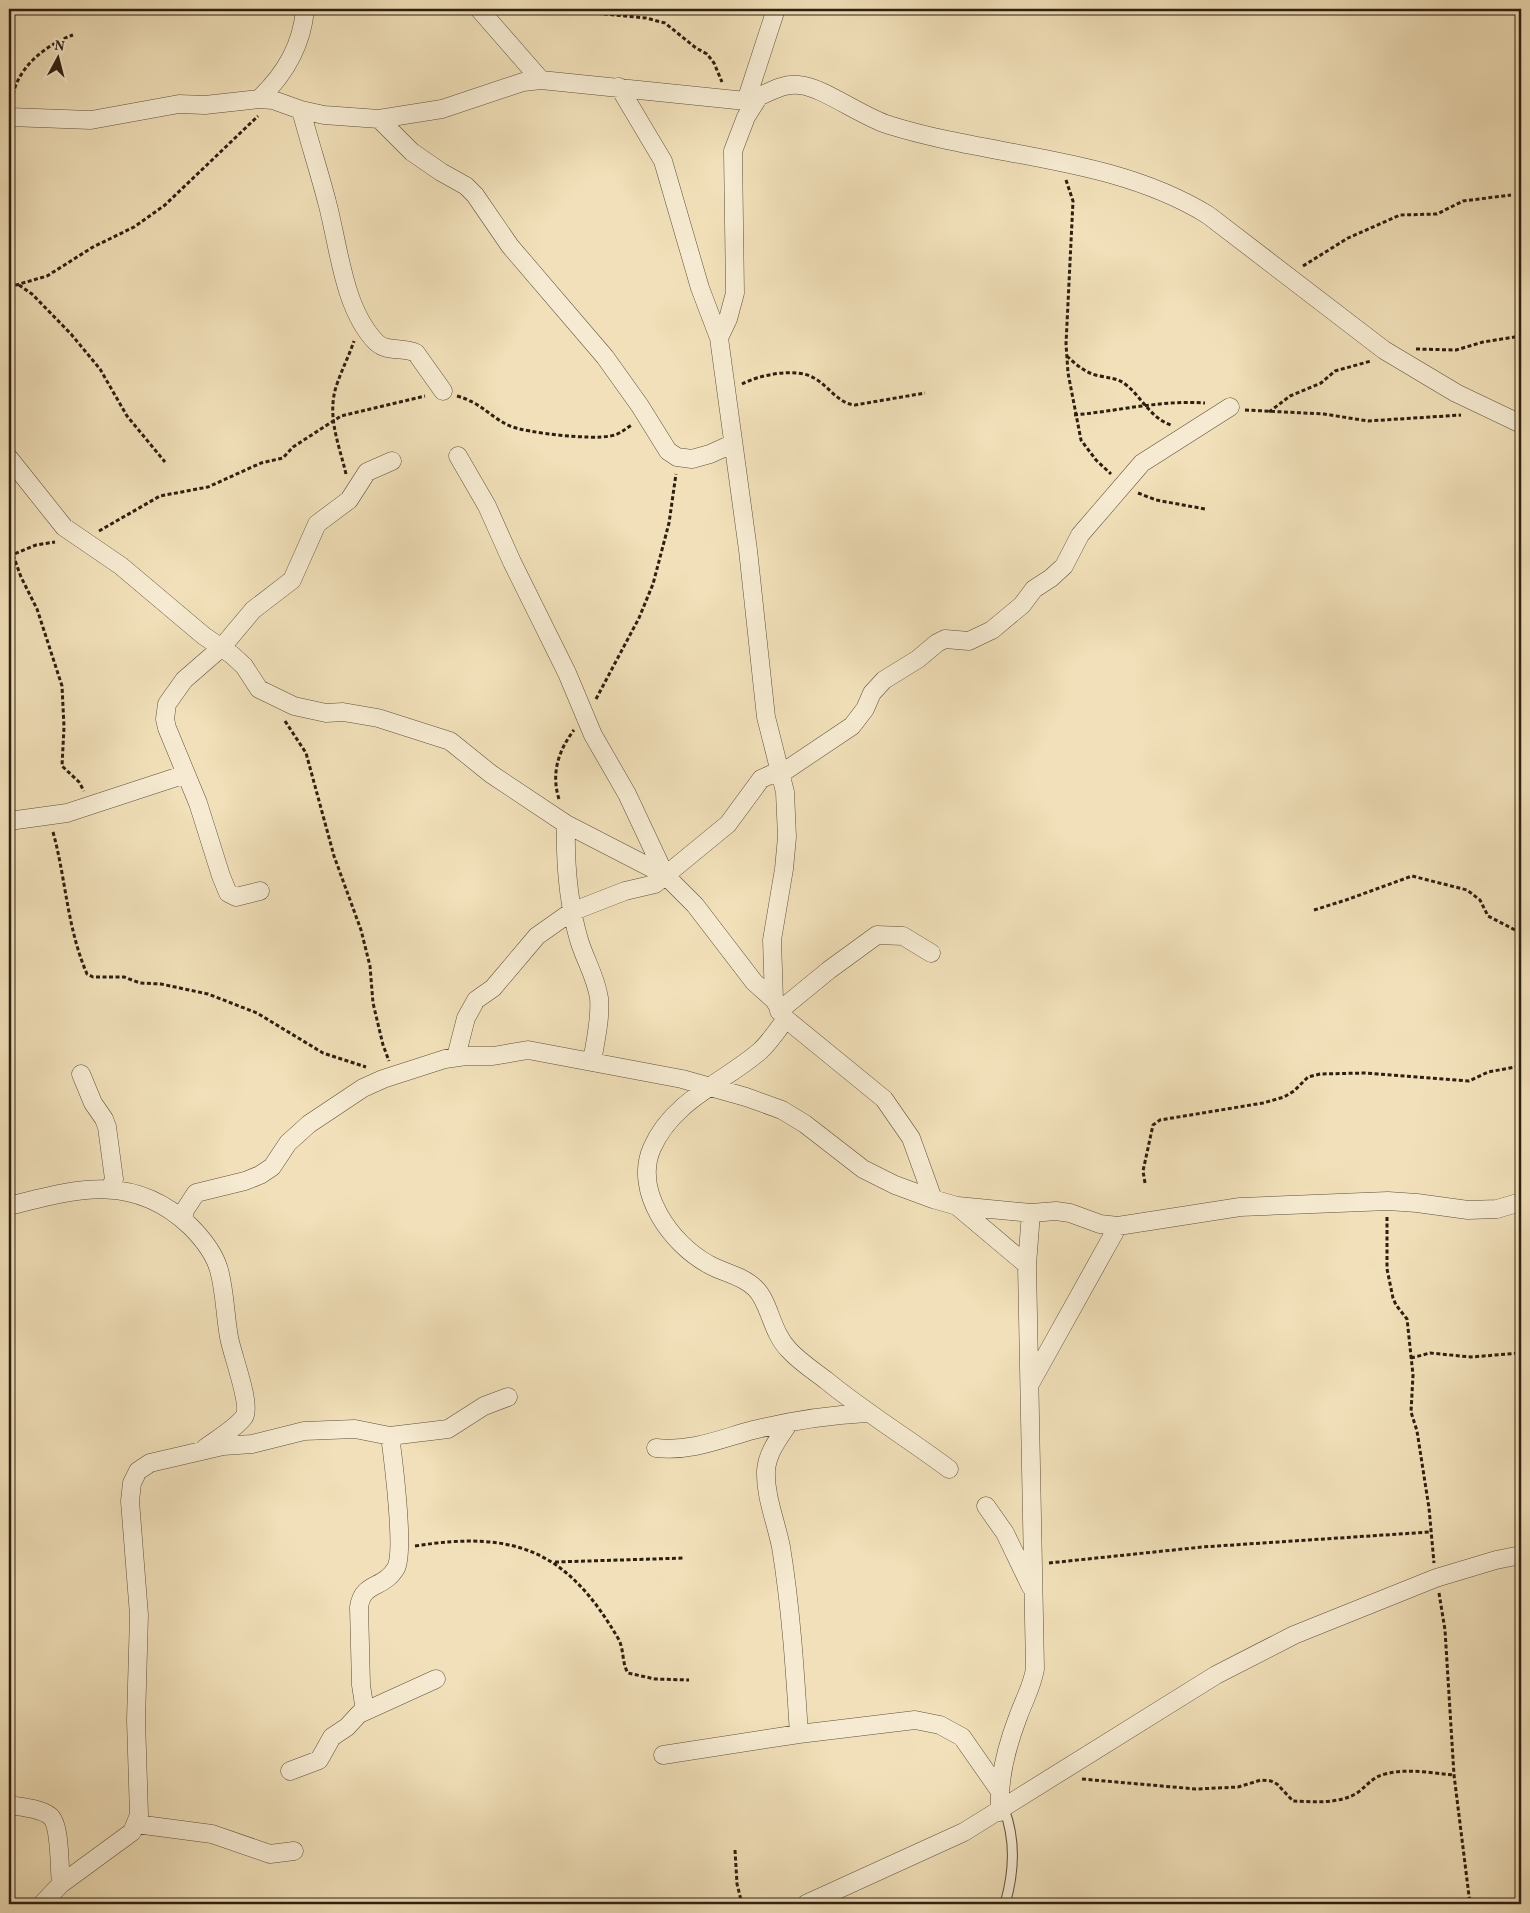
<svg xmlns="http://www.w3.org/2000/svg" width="1530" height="1913" viewBox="0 0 1530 1913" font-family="Vollkorn,serif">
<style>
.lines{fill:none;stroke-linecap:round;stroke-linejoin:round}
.service-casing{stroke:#5e4f3a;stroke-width:11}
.minor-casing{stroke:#5e4f3a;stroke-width:19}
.path{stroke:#2d1f10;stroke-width:3;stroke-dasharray:4 2.5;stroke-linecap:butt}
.service{stroke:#f6ebd2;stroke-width:9}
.minor{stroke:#f6ebd2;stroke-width:18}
</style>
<rect width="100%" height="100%" fill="#f1e0b9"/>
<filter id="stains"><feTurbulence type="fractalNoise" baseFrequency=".004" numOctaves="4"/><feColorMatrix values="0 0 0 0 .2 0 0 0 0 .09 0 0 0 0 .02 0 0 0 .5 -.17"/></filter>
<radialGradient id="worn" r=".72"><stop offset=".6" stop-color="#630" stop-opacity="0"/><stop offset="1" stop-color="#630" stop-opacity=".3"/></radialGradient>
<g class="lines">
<!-- service casing -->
<g class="service-casing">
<path id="service" d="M1004,1809C1016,1840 1014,1873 1005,1904"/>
</g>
<!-- minor casing -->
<g class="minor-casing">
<path id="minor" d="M479,9L541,80
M619,87L663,161L700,288L719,338L748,550L766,717L785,792L787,837L784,869L772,940L774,1000L786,1019L884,1099L911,1138L933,1199L957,1206L1027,1265L1035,1669C1032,1687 1024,1700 1018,1717C1006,1748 998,1779 1000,1812
M259,99C285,74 302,46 305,9
M746,101L776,9
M301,110C309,141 319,171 327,202C339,246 343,308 376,342C387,353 403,346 416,353L443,391
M9,117L91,120L179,104L205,105L259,99L273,100L301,110L324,115L379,119L442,109L523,82L541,80L746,101C766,96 778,83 799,85C821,86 864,118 889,125C994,158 1112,156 1208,215L1384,350L1456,393L1521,424
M379,119L412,152L441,172L466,186L475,195L510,246L605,357L640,406L668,451L677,457L692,459L710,454L732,444
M719,338L728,319L735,293L733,151L746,117L758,98
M458,456L487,506L512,562L567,673L593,735L627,794L665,875
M9,458L64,527L121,566L204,636L232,655L244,666L259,689L294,706L326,713L343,712L378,718L450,741L491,774L566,824L665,875L695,905L754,982L774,1000
M9,821L67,813L186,774
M566,824C565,864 568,902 579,940C585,960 596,977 599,998C601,1019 595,1042 592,1062
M260,891L236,897L228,893L221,876L198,803L167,728L165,719L167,704L184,680L222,647L253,610L292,580L317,524L349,500L367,472L392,461
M779,1011L829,970L877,935L903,936L931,953
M786,1019C778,1029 770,1042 760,1051C723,1083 673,1100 652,1148C633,1191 671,1244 708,1264C723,1273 742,1275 755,1288C770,1302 771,1332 789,1350C800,1362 814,1371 827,1381C866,1413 909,1439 949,1469
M456,1057L466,1018L476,1000L493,988L537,936L571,912L625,891L655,884L728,824L761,779L772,774L782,773L852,726L865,709L872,693L884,680L918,659L937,643L945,639L969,641L992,630L1022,605L1034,589L1051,578L1064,566L1080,535L1142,463L1230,407
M81,1074L93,1103L104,1119L107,1127L114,1179L110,1189
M9,1206C76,1189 133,1172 190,1226C202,1238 214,1252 219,1270C225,1292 225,1315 229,1337C232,1355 252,1405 244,1417C235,1429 217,1439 205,1448
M958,1206L1031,1213L1056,1211L1070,1213L1100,1224L1118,1226L1240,1207L1388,1201L1417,1203L1468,1210L1497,1209L1521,1202
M183,1220L185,1210L196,1193L245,1181L260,1175L272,1167L288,1143L309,1124L363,1088L383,1079L445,1059L466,1056H493L528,1050L682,1079L746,1097L782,1110L805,1124L863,1169L895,1185L933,1199
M1027,1265L1031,1213
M1030,1384L1118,1226
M789,1423C779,1438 767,1453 766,1471C765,1496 776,1522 781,1547C791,1608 795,1671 799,1734
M390,1436L448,1429L484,1406L508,1397
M656,1448C691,1452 720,1439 753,1430C790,1421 829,1415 867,1413
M986,1506L1005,1533L1031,1587
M663,1755L799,1734L915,1720L940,1725L962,1737L999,1790
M290,1771L319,1760L332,1737L347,1727L359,1714L436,1679
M9,1805C21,1807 40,1808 50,1816C61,1825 59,1869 61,1884
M136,1824L212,1834L270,1854L294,1851
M42,1904L61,1884L132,1832L139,1815L136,1720L139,1615L130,1501L132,1483L138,1471L150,1463L223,1446L252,1444L304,1431L355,1429L390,1436C393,1458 405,1551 396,1568C383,1590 363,1581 359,1607L361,1685L365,1711
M806,1904L964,1832L1216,1675L1294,1635L1436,1578L1496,1560L1521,1555"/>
</g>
<!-- path -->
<path class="path" d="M552,9L646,18L665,23L696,48L707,54L714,63L722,82
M12,101C15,69 45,45 73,35
M1066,180L1073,201L1066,344L1068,373L1081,440L1096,460L1111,474
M1303,266L1348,238L1400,215L1437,214L1463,201L1511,195
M19,285L32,294L71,334L100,369L127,416L165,462
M9,287L47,276L93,247L134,227L165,205L258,116
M1416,349L1456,350L1483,342L1521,336
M1067,356C1076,365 1087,374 1100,376C1109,378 1117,378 1125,384C1142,397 1150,418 1171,425
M742,384C759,375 796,367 814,378C829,386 837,403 855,405L925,393
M457,396C482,403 490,417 510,426C527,433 591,440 610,436C619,435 625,429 633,424
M1245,410L1324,414L1368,421L1461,415
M1269,412L1290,396L1321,383L1335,371L1371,361
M1074,415C1118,411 1160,400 1205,403
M346,474C339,444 326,415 337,384C342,369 349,356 354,341
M1138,493L1156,500L1205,509
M99,531L160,496L208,487L261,463L283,458L293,447L341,416L425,396
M13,555L21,577L37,609L62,686L64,727L62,766L79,782L84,791
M9,556L36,545L55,542
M596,699L639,618L653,584L669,523L676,474
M285,721L306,753L334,856L361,930L370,966L373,1003L383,1045L389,1061
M559,799C551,774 558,751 574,730
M53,832C66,879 67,928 87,974L93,977H124L140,983L161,984L208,994L257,1013L323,1053L366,1067
M1314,910L1346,900L1412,876L1467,890L1480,900L1488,916L1521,933
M1145,1183L1143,1171L1153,1125L1160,1120L1263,1103L1284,1097L1294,1091L1308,1077L1320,1074L1365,1073L1469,1081L1488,1072L1521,1066
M1387,1217V1269L1393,1298L1396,1305L1407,1319L1408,1328L1413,1375L1411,1412L1417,1431L1429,1508L1434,1563
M1411,1358L1430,1353L1471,1357L1521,1353
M415,1546C516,1530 568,1551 619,1640C624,1650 622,1664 628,1673L655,1679L689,1680
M555,1562L685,1558
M1049,1563L1202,1547L1430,1532
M1439,1593L1445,1630L1454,1775L1470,1904
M1082,1779L1196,1789L1238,1787L1261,1780L1271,1781L1277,1784L1293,1801C1314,1802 1339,1804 1357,1793C1367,1786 1372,1777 1385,1774C1407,1768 1432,1773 1454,1775
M735,1850L737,1884L742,1904"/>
<!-- service -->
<use href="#service" class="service"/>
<!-- minor -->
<use href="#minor" class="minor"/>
</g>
<!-- margin -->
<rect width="1530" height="1913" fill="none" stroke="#f1e0b9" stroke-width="30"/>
<rect x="10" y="10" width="1510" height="1893" fill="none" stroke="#2d1f10" stroke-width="2.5"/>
<rect x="15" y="15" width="1500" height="1883" fill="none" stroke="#2d1f10"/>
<!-- north arrow -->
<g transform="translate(58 58) rotate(7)" stroke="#f6ebd2" stroke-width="4" paint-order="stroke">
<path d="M0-4L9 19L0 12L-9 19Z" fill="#2d1f10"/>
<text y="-8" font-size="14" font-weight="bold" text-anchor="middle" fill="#2d1f10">N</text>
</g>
<rect width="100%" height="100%" filter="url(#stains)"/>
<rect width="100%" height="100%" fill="url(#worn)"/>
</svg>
